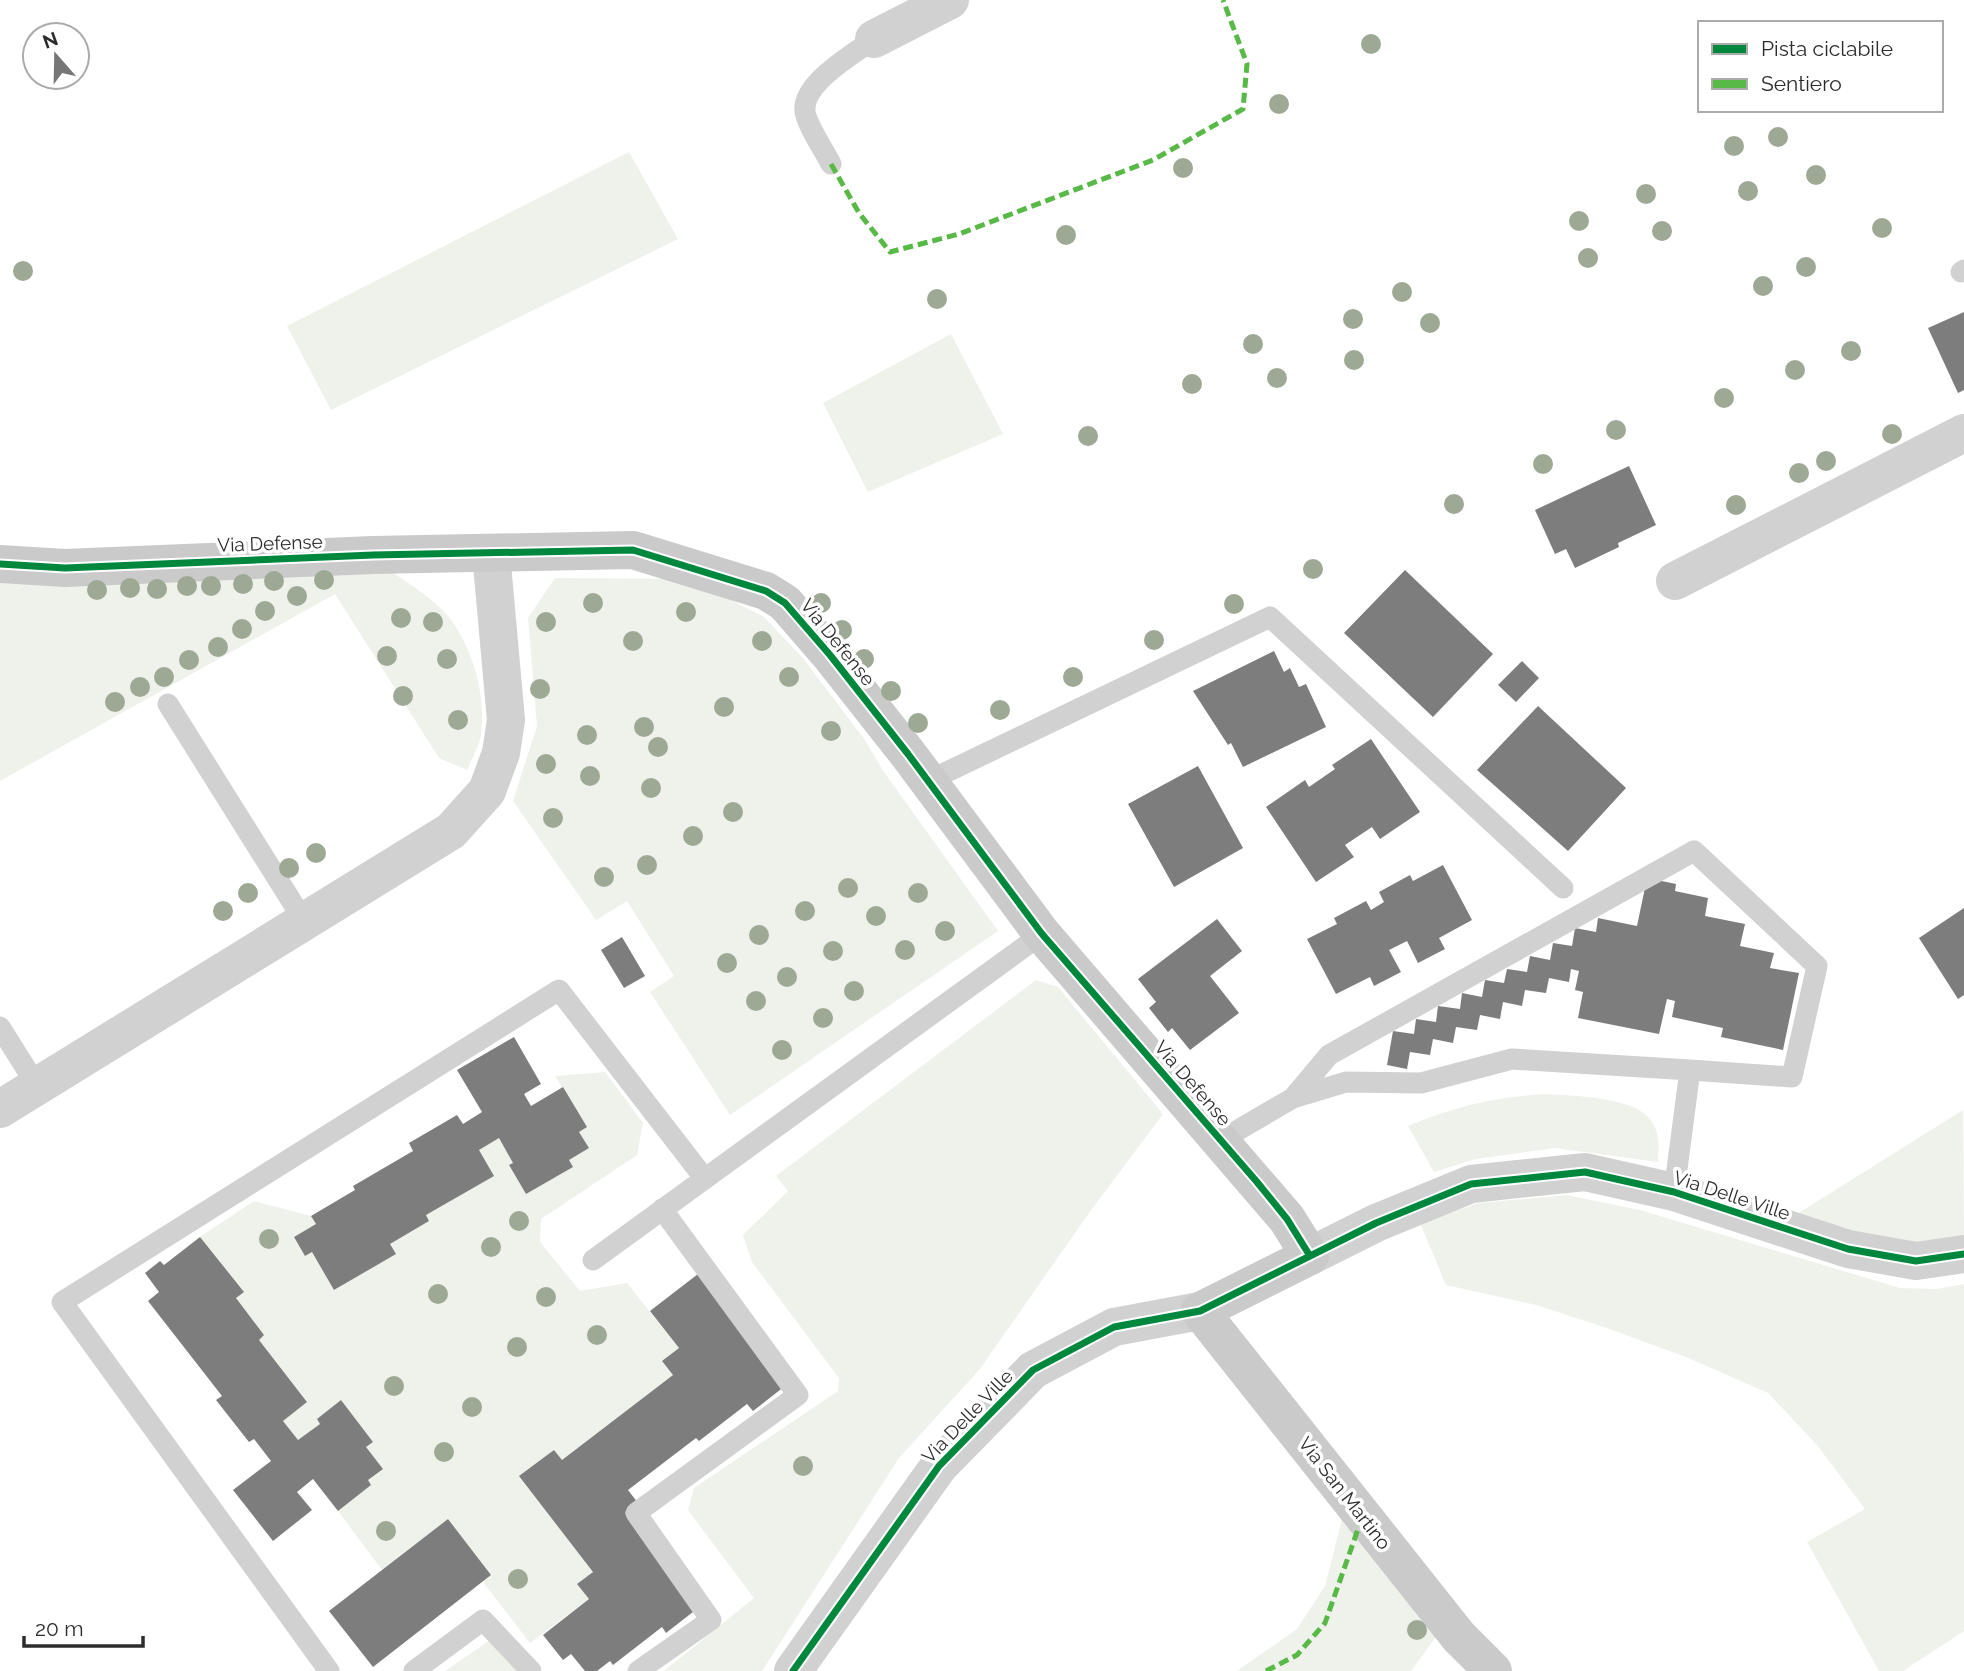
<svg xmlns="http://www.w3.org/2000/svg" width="1964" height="1671" viewBox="0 0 1964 1671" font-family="Raleway,sans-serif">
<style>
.green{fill:#eef2eb}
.building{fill:#7d7d7d}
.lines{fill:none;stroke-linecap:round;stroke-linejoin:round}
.lane{stroke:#d1d1d1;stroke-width:21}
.street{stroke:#d1d1d1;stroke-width:38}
.secondary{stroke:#cacaca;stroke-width:38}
.quiet{stroke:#58b947;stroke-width:5;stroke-dasharray:10 5;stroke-linecap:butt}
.cycleway-casing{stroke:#fff;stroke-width:11}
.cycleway{stroke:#00873e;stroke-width:7}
.tree{fill:#9ea995}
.labels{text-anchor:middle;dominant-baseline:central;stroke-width:7;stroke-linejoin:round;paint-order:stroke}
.street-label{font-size:19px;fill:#2c2c2c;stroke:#fff}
</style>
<rect width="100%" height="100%" fill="#fff"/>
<!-- green -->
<path class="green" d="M629,152L678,239L331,410L287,326Z
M951,334L1003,434L868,492L823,403Z
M388,570C409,583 437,601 452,621C474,653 486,696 481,735C479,746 472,759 467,770L439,758L335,594L0,781V574Z
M555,578L682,579L725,597L764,617L802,657L865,740L884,772L998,931L730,1115L650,992L674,976L627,901L596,920L513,801L537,726L528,618Z
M1036,980L1058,987L1163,1114L1089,1213L980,1369L899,1458L762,1671H664L754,1598L688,1510L694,1488L838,1391L839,1378L752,1262L743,1235L788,1191L776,1176Z
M605,1072L643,1123L637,1155L541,1219L540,1242L580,1291L627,1283L679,1348L662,1361L673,1375L562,1460L554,1450L520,1476L593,1572L577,1584L589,1599L530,1643L483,1582L491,1575L448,1519L382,1570L338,1511L371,1485L368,1480L366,1447L373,1442L341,1400L317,1419L320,1424L298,1440L283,1421L307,1401L259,1340L264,1335L236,1298L243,1292L200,1237L254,1201L311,1216L316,1224L294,1237L305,1256L312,1252L335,1290L395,1254L390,1244L429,1221L426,1215L493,1176L479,1150L499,1138L513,1163L509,1166L526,1194L572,1167L569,1160L589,1148L579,1132L587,1127L555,1076Z
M1544,1094C1572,1096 1632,1096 1650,1119C1660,1132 1659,1148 1658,1162L1555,1148L1476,1159L1434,1172L1408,1126C1458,1106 1490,1098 1544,1094Z
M1963,1110L1964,1240L1915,1247L1862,1240L1797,1214Z
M1567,1195L1640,1210L1900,1288L1937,1289L1964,1284V1631L1903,1671H1879L1807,1542L1865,1509L1817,1445L1768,1393L1686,1357L1604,1327L1536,1305L1446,1285L1420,1223L1479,1203Z
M1344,1511L1438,1634L1411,1671H1237L1297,1629L1325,1586Z
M493,1638L521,1671H445Z"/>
<!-- building -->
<path class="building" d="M1964,312V390L1958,393L1928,328Z
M1629,466L1656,525L1618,543L1619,547L1575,568L1566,549L1555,554L1535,510Z
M1405,570L1493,654L1433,717L1344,633Z
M1274,651L1284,672L1290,668L1299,687L1306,684L1326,727L1243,767L1231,743L1228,745L1193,691Z
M1522,661L1539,678L1516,702L1498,685Z
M1538,706L1626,788L1568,851L1477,770Z
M1371,739L1420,812L1380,839L1372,827L1345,845L1354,857L1316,882L1266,807L1305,780L1309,787L1335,769L1332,765Z
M1198,766L1243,848L1174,887L1128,804Z
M1443,865L1472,920L1439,938L1445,949L1418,963L1407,941L1389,950L1401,972L1374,986L1370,977L1336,994L1307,939L1337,924L1334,918L1366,901L1371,910L1384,902L1379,892L1410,875L1413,881Z
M1647,878L1676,884L1675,891L1708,898L1705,916L1745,924L1740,946L1774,953L1770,968L1799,973L1783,1050L1721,1037L1723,1028L1672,1017L1675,1001L1667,999L1659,1034L1578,1018L1583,992L1575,990L1579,971L1571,969L1569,982L1549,978L1546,993L1525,990L1522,1006L1503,1002L1500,1019L1480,1015L1477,1030L1456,1027L1453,1043L1433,1039L1430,1055L1410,1052L1407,1069L1387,1065L1393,1031L1414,1034L1416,1019L1436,1022L1438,1006L1460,1009L1462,993L1482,997L1485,980L1504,983L1507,969L1527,972L1530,956L1550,960L1553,943L1572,946L1575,928L1596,932L1598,918L1637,926Z
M1964,908V995L1958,999L1919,938Z
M1217,919L1242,951L1210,976L1239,1013L1190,1050L1172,1028L1168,1032L1149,1008L1156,1002L1138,979Z
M622,937L645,976L624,988L601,950Z
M514,1037L541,1084L524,1094L531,1106L563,1087L587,1127L579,1132L589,1148L569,1160L573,1167L526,1194L509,1165L513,1163L499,1138L479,1150L494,1176L426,1215L429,1221L390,1244L396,1254L334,1290L312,1252L305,1256L294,1237L316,1224L311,1216L355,1190L353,1186L413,1151L409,1143L457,1115L463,1124L482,1112L457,1070Z
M200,1237L244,1292L236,1298L264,1335L259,1340L307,1402L283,1421L298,1440L320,1424L317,1419L341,1400L373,1442L366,1447L383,1469L368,1480L371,1485L338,1511L313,1479L297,1492L312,1510L273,1541L233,1490L271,1461L254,1439L249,1442L216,1400L222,1396L148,1301L159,1292L145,1273L160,1261L164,1265Z
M698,1274L785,1386L753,1411L747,1404L699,1441L696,1438L628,1490L638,1503L625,1513L698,1608L666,1633L662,1627L613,1665L610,1661L597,1671H585L571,1654L563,1660L543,1635L589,1599L577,1584L593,1572L519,1476L554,1450L562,1460L673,1375L662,1361L679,1348L650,1311Z
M448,1519L491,1575L373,1667L329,1611Z"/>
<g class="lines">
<!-- lane -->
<path class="lane" d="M831,164C823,148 811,132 806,116C796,86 854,54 874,39
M1961,272L1964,270
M168,704L304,921
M928,781L1270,617L1563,888
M0,1027L37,1086
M1293,1098L1329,1055L1694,851L1817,966L1792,1077L1690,1070
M1221,1140L1293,1098L1346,1082L1421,1083L1512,1059L1690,1070L1674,1192
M593,1260L1042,934
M329,1671L62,1302L559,990L705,1179
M414,1671L483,1620L531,1671
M638,1671L711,1620L636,1513L798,1395L662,1209"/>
<!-- street -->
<path class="street" d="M874,39L950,0
M1675,581L1964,433
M0,1109L451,831L487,791L501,753L506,720L491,553
M1310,1256L1376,1223L1471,1184L1585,1172L1674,1192L1848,1249L1916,1261L1964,1254
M793,1671L939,1466L1033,1370L1114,1327L1200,1311"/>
<!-- secondary -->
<path class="secondary" d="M0,564L65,568L373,555L633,550L766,591L785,603L830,655L908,754L1042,934L1287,1219L1310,1256L1200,1311L1459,1637L1493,1671"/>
<!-- quiet -->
<path class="quiet" d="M831,164L859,213L890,252L959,234L1153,160L1243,109L1247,64L1223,0
M1266,1671L1297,1655L1325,1623L1363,1515"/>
<!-- cycleway casing -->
<g class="cycleway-casing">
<path id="cycleway" d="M0,564L65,568L373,555L633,550L766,591L785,603L830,655L908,754L1042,934L1257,1182L1287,1219L1310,1256
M793,1671L939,1466L1033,1370L1114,1327L1200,1311L1376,1223L1471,1184L1585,1172L1674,1192L1848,1249L1916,1261L1964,1254"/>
</g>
<!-- cycleway -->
<use href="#cycleway" class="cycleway"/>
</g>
<!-- trees -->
<g class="tree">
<circle cx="1371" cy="44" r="10"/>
<circle cx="1279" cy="104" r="10"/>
<circle cx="1778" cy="137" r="10"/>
<circle cx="1734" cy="146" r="10"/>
<circle cx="1183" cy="168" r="10"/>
<circle cx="1816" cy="175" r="10"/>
<circle cx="1748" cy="191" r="10"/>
<circle cx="1646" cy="194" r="10"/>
<circle cx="1579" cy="221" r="10"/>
<circle cx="1882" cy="228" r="10"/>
<circle cx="1662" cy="231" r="10"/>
<circle cx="1066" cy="235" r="10"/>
<circle cx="1588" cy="258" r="10"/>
<circle cx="1806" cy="267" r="10"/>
<circle cx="23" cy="271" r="10"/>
<circle cx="1763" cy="286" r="10"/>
<circle cx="1402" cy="292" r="10"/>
<circle cx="937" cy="299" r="10"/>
<circle cx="1353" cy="319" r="10"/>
<circle cx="1430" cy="323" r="10"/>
<circle cx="1253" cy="344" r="10"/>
<circle cx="1851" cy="351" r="10"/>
<circle cx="1354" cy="360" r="10"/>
<circle cx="1795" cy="370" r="10"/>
<circle cx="1277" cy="378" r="10"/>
<circle cx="1192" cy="384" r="10"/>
<circle cx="1724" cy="398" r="10"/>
<circle cx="1616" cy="430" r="10"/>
<circle cx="1892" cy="434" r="10"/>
<circle cx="1088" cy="436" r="10"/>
<circle cx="1826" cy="461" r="10"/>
<circle cx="1543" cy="464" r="10"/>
<circle cx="1799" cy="473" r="10"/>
<circle cx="1454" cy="504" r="10"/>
<circle cx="1736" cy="505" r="10"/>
<circle cx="1313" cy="569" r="10"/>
<circle cx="324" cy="580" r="10"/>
<circle cx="274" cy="581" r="10"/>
<circle cx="243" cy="584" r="10"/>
<circle cx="187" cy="586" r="10"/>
<circle cx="211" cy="586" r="10"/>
<circle cx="130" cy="588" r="10"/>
<circle cx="157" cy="589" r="10"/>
<circle cx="97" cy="590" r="10"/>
<circle cx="297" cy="596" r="10"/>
<circle cx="593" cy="603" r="10"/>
<circle cx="821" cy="603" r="10"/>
<circle cx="1234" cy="604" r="10"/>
<circle cx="265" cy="611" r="10"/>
<circle cx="686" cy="612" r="10"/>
<circle cx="401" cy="618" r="10"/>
<circle cx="433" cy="622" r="10"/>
<circle cx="546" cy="622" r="10"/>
<circle cx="242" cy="629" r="10"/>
<circle cx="842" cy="630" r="10"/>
<circle cx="1154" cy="640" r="10"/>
<circle cx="633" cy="641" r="10"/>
<circle cx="762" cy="641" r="10"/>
<circle cx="218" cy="647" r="10"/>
<circle cx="387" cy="656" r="10"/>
<circle cx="447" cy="659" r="10"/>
<circle cx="864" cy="659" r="10"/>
<circle cx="189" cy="660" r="10"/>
<circle cx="164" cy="677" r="10"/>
<circle cx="789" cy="677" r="10"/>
<circle cx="1073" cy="677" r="10"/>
<circle cx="140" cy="687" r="10"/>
<circle cx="540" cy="689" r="10"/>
<circle cx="891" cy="691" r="10"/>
<circle cx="403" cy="696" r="10"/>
<circle cx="115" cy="702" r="10"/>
<circle cx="724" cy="707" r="10"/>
<circle cx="1000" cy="710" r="10"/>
<circle cx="458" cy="720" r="10"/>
<circle cx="918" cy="723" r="10"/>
<circle cx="644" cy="727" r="10"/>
<circle cx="831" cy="731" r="10"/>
<circle cx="587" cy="735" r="10"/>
<circle cx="658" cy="747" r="10"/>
<circle cx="546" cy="764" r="10"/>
<circle cx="590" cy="776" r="10"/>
<circle cx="651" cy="788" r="10"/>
<circle cx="733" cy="812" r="10"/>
<circle cx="553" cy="818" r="10"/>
<circle cx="693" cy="836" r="10"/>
<circle cx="316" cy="853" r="10"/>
<circle cx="647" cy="865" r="10"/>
<circle cx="289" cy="868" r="10"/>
<circle cx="604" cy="877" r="10"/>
<circle cx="848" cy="888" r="10"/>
<circle cx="248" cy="893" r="10"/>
<circle cx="918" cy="893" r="10"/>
<circle cx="223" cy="911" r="10"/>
<circle cx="805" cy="911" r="10"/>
<circle cx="876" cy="916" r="10"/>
<circle cx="945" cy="931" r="10"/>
<circle cx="759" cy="935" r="10"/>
<circle cx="905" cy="950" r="10"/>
<circle cx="833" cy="951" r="10"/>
<circle cx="727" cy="963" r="10"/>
<circle cx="787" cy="977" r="10"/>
<circle cx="854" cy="991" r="10"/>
<circle cx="756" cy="1001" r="10"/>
<circle cx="823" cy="1018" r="10"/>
<circle cx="782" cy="1050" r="10"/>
<circle cx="519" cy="1221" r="10"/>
<circle cx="269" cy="1239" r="10"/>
<circle cx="491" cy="1247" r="10"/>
<circle cx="438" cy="1294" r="10"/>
<circle cx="546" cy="1297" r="10"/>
<circle cx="597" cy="1335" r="10"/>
<circle cx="517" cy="1347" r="10"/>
<circle cx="394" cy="1386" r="10"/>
<circle cx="472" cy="1407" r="10"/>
<circle cx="444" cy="1452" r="10"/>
<circle cx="803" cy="1466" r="10"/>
<circle cx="386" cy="1531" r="10"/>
<circle cx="518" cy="1579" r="10"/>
<circle cx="1417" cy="1630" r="10"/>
</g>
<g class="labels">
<!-- street labels -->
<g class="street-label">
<text transform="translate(270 543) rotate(-2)">Via Defense</text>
<text transform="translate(838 642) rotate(51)">Via Defense</text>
<text transform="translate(1193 1083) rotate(49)">Via Defense</text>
<text transform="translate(1732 1195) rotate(18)">Via Delle Ville</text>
<text transform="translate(967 1416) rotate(-46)">Via Delle Ville</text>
<text transform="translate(1345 1493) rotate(52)">Via San Martino</text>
</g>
</g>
<!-- legend -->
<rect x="1698" y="21" width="245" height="91" fill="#ffffff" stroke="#ababab" stroke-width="2"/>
<rect x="1712" y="44" width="35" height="10" fill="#00873e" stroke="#ababab" stroke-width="2"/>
<text x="1761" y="56" font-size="21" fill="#2c2c2c">Pista ciclabile</text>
<rect x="1712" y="79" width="35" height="10" fill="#58b947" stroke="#ababab" stroke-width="2"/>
<text x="1761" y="91" font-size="21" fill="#2c2c2c">Sentiero</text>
<!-- north arrow -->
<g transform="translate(56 56) rotate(340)"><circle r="33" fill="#ffffff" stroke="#ababab" stroke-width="2"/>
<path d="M0-5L12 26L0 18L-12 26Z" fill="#767676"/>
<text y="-10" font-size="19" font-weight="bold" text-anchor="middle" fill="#2c2c2c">N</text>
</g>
<!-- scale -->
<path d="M24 1636v10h119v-10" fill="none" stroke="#2c2c2c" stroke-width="3.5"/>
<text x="35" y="1636" font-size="21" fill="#2c2c2c" stroke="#ffffff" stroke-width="5" paint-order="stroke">20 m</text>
</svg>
